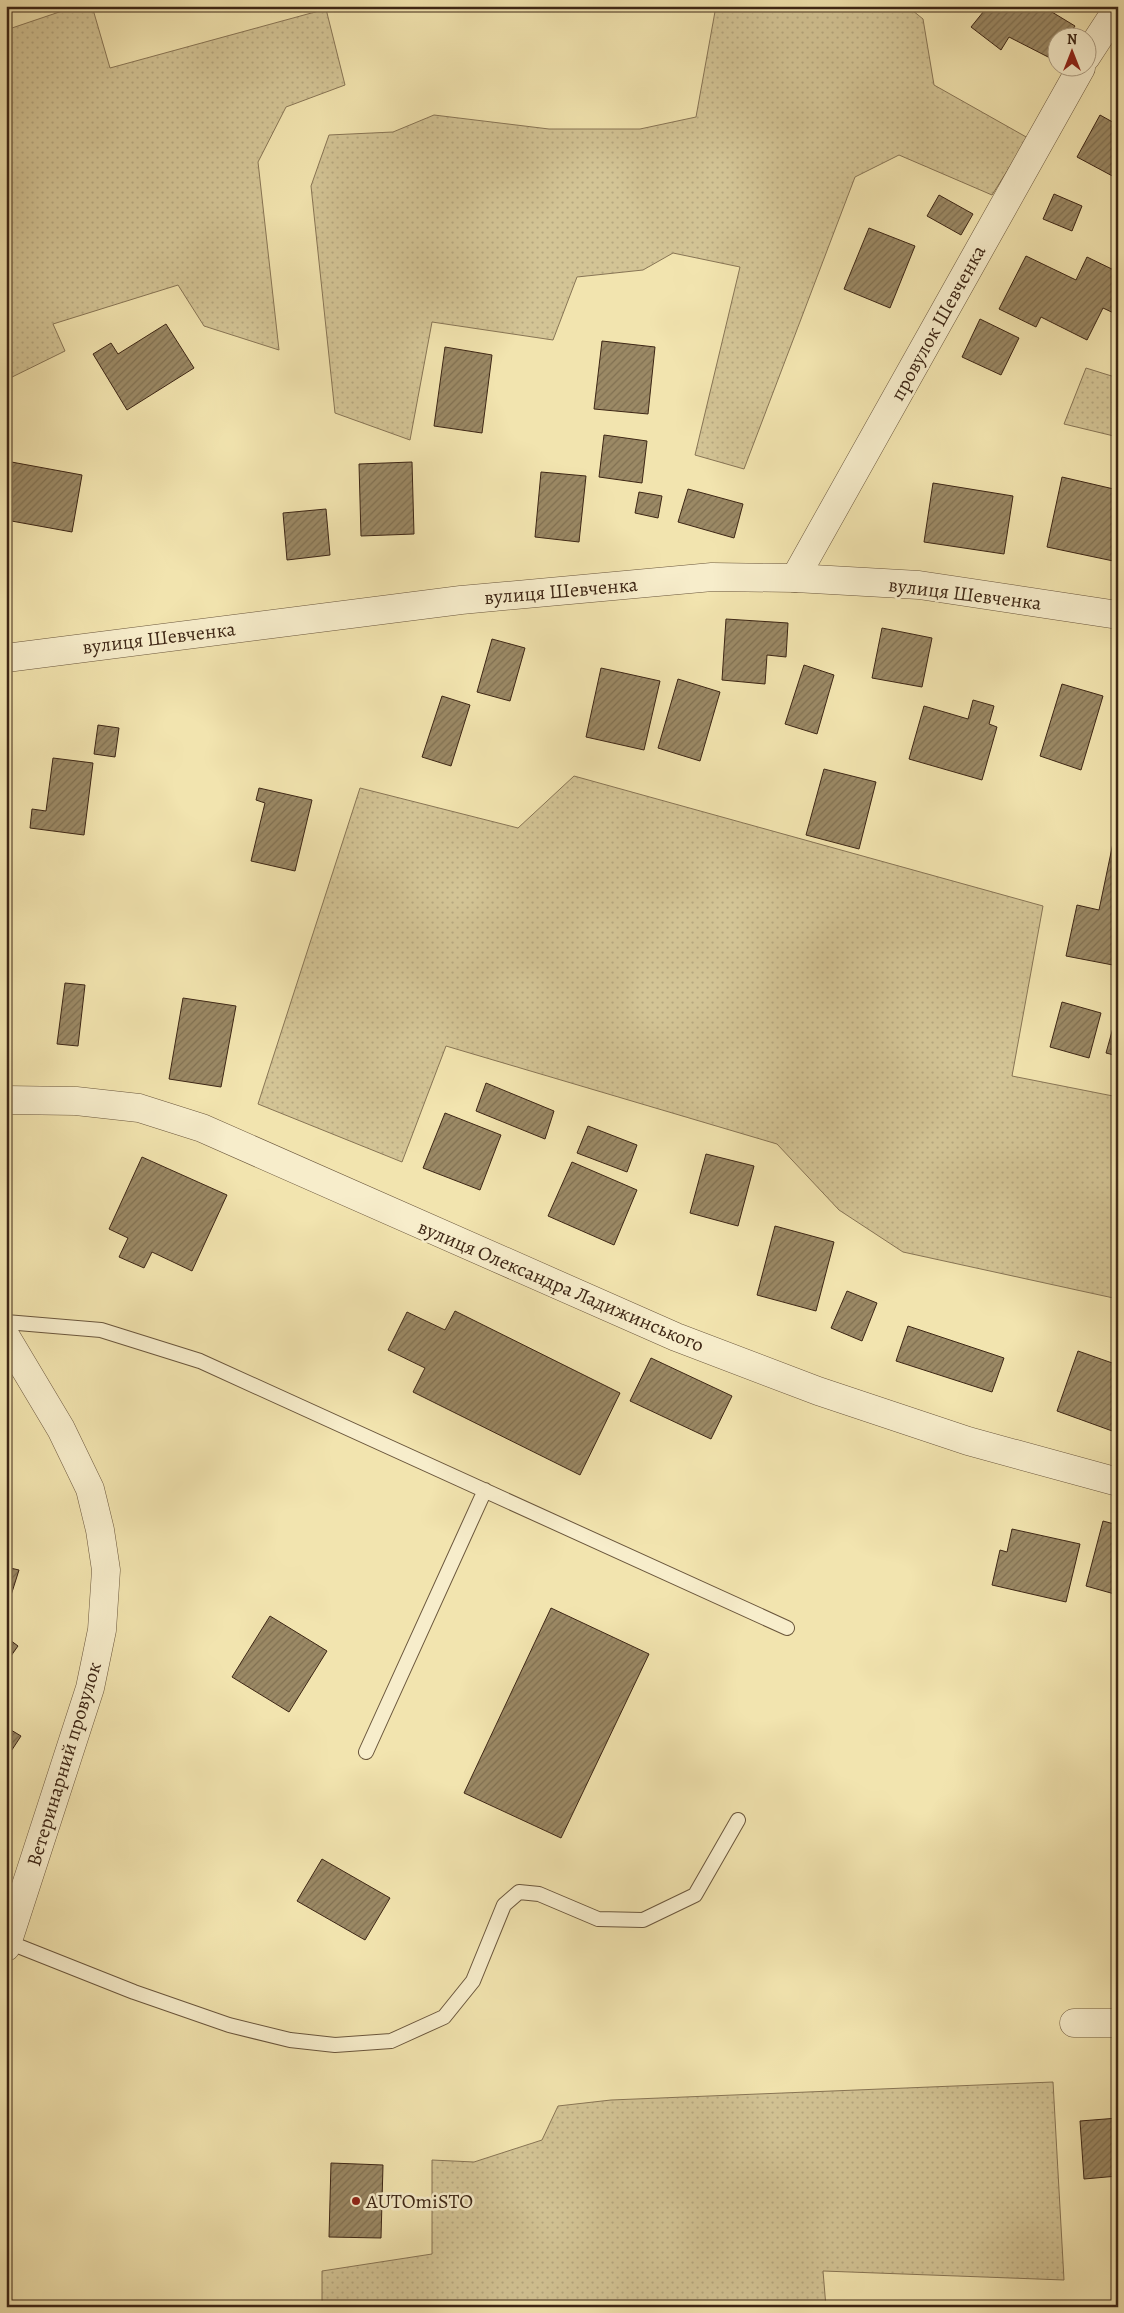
<svg xmlns="http://www.w3.org/2000/svg" width="1124" height="2313" viewBox="0 0 1124 2313" font-family="Alegreya,serif">
<style>
.grass{fill:url(#grass-dots);stroke:#887555}
.building{fill:url(#building-hatch);stroke:#3d2615}
.lines{fill:none;stroke-linecap:round;stroke-linejoin:round}
.service-casing{stroke:#6a563c;stroke-width:16}
.minor-casing{stroke:#6a563c;stroke-width:29}
.tertiary-casing{stroke:#6a563c;stroke-width:29}
.service{stroke:#f7edcb;stroke-width:14}
.minor{stroke:#f7edcb;stroke-width:28}
.tertiary{stroke:#f7edcb;stroke-width:28}
.poi-dot{fill:#8f2418;stroke:#f7edcb;stroke-width:2}
.labels{text-anchor:middle;dominant-baseline:central;stroke-width:5;stroke-linejoin:round;paint-order:stroke}
.street-label{font-size:20px;fill:#3d2615;stroke:#f7edcb}
.poi-label{font-size:20px;fill:#3d2615;stroke:#f7edcb;text-anchor:start}
</style>
<defs>
<pattern id="grass-dots" width="8" height="8" patternUnits="userSpaceOnUse" patternTransform="scale(1.25)"><rect width="8" height="8" fill="#d3c495"/><path d="M2 2h.1M6 6h.1" fill="none" stroke="#b6a880" stroke-width="1.8" stroke-linecap="round"/></pattern>
<pattern id="building-hatch" width="6" height="6" patternUnits="userSpaceOnUse" patternTransform="scale(1.25)"><rect width="6" height="6" fill="#9b8965"/><path d="M-1 1l2-2M0 6l6-6M5 7l2-2" fill="none" stroke="#807052"/></pattern>
</defs>
<rect width="100%" height="100%" fill="#f2e4af"/>
<filter id="stains"><feTurbulence type="fractalNoise" baseFrequency=".004" numOctaves="4"/><feColorMatrix values="0 0 0 0 .2 0 0 0 0 .09 0 0 0 0 .02 0 0 0 .5 -.17"/></filter>
<radialGradient id="worn" r=".72"><stop offset=".6" stop-color="#630" stop-opacity="0"/><stop offset="1" stop-color="#630" stop-opacity=".3"/></radialGradient>
<!-- grass -->
<path class="grass" d="M77,6H92L110,68L326,9L345,85L286,107L258,162L279,350L204,326L178,285L53,324L65,351L6,380V30Z
M716,6H907L923,19L934,85L1028,138L992,195L899,155L855,177L744,469L695,455L740,267L673,253L643,270L577,277L553,340L432,322L410,440L335,413L311,186L329,135L393,132L434,115L549,129H640L696,117Z
M1086,368L1118,378V437L1064,424Z
M574,776L1043,906L1012,1076L1118,1097V1299L903,1252L839,1210L777,1144L446,1046L402,1162L258,1104L360,788L518,828Z
M1053,2082L1064,2280L823,2271L826,2307H322V2271L432,2254V2160L474,2162L542,2140L558,2106L611,2100Z"/>
<!-- building -->
<path class="building" d="M988,6H1042L1075,26L1067,38H1056V53L1052,59L1009,37L1001,50L971,27Z
M1100,115L1118,125V179L1077,157Z
M1054,194L1082,206L1072,231L1043,219Z
M939,195L973,214L961,235L927,216Z
M869,228L915,246L890,308L844,289Z
M1026,256L1076,280L1087,257L1118,272V315L1103,308L1087,340L1041,317L1036,327L999,309Z
M980,319L1019,338L1001,375L962,357Z
M166,324L194,368L127,410L93,354L111,343L118,354Z
M602,341L655,347L648,414L594,409Z
M445,347L492,355L482,433L434,426Z
M604,435L647,441L642,483L599,477Z
M6,461L82,475L72,532L6,520Z
M412,462L414,534L361,536L359,464Z
M541,472L586,476L579,542L535,537Z
M1062,477L1118,490V562L1047,547Z
M933,483L1013,496L1004,554L924,542Z
M688,489L743,504L734,538L678,522Z
M639,492L662,496L658,518L635,513Z
M326,509L330,555L287,560L283,513Z
M726,619L788,623L786,657L767,655L765,684L722,680Z
M882,628L932,638L922,687L872,678Z
M492,639L525,648L510,701L477,692Z
M804,665L834,675L817,734L785,724Z
M601,668L660,681L644,750L586,737Z
M678,679L720,692L700,761L658,748Z
M1062,684L1103,696L1081,770L1040,756Z
M442,696L470,705L451,766L422,757Z
M973,700L994,706L989,724L997,727L982,780L909,759L924,706L968,719Z
M98,725L119,728L115,757L94,754Z
M53,758L93,763L84,835L30,828L32,809L46,811Z
M824,769L876,782L859,849L806,835Z
M259,788L312,800L295,871L251,861L265,803L256,800Z
M1118,819V966L1066,956L1077,905L1099,910Z
M65,983L85,985L78,1046L57,1044Z
M183,998L236,1006L221,1087L169,1079Z
M1062,1002L1101,1013L1089,1058L1050,1047Z
M1116,1017H1118V1056L1106,1053Z
M486,1083L554,1111L545,1139L476,1111Z
M445,1113L501,1135L480,1190L423,1168Z
M588,1126L637,1145L627,1172L577,1153Z
M706,1154L754,1166L738,1226L690,1213Z
M142,1157L227,1195L192,1271L152,1252L144,1268L119,1257L128,1238L109,1229Z
M572,1162L637,1190L614,1245L548,1216Z
M775,1226L834,1242L816,1311L757,1295Z
M847,1291L877,1303L862,1341L831,1328Z
M455,1311L620,1393L580,1475L413,1392L425,1368L388,1350L407,1312L445,1330Z
M908,1326L1004,1358L992,1392L896,1361Z
M1078,1351L1118,1365V1424L1115,1432L1057,1411Z
M651,1358L732,1396L711,1439L630,1401Z
M1103,1521L1118,1525V1595L1086,1586Z
M1012,1529L1080,1544L1066,1602L992,1585L1000,1550L1007,1552Z
M6,1567L19,1570L7,1608L6,1607Z
M551,1608L649,1654L561,1838L464,1793Z
M270,1616L327,1651L289,1712L232,1677Z
M6,1637L18,1646L6,1663Z
M6,1727L21,1736L6,1759Z
M322,1859L390,1898L365,1940L297,1901Z
M1118,2118V2176L1084,2179L1080,2121Z
M331,2163L383,2165L381,2238L329,2237Z"/>
<g class="lines">
<!-- service casing -->
<g class="service-casing">
<path id="service" d="M6,1322L101,1330L200,1361L787,1628
M366,1752L485,1490
M8,1942L134,1992L229,2025L290,2040L335,2045L391,2041L444,2017L473,1981L504,1905L519,1892L539,1894L598,1919L643,1920L695,1895L738,1820"/>
</g>
<!-- minor casing -->
<g class="minor-casing">
<path id="minor" d="M1086,57L1118,8
M795,578L1081,68
M6,1100L76,1101L139,1108L202,1128L676,1337L818,1391L968,1441L1118,1482
M6,1337L61,1429L90,1489L100,1530L106,1570L102,1630L90,1688L6,1947
M1074,2023H1118"/>
</g>
<!-- tertiary casing -->
<g class="tertiary-casing">
<path id="tertiary" d="M6,658L461,600L712,577L795,578L919,585L1118,615"/>
</g>
<!-- service -->
<use href="#service" class="service"/>
<!-- minor -->
<use href="#minor" class="minor"/>
<!-- tertiary -->
<use href="#tertiary" class="tertiary"/>
</g>
<!-- markers -->
<circle class="poi-dot" cx="356" cy="2201" r="5"/>
<g class="labels">
<!-- street labels -->
<g class="street-label">
<text transform="translate(938 323) rotate(-61)">провулок Шевченка</text>
<text transform="translate(561 591) rotate(-5)">вулиця Шевченка</text>
<text transform="translate(965 594) rotate(7)">вулиця Шевченка</text>
<text transform="translate(159 638) rotate(-7)">вулиця Шевченка</text>
<text transform="translate(561 1286) rotate(23)">вулиця Олександра Ладижинського</text>
<text transform="translate(64 1764) rotate(-73)">Ветеринарний провулок</text>
</g>
<!-- poi labels -->
<g class="poi-label">
<text x="366" y="2201">AUTOmiSTO</text>
</g>
</g>
<!-- margin -->
<rect width="1124" height="2313" fill="none" stroke="#f2e4af" stroke-width="25"/>
<rect x="8" y="8" width="1109" height="2298" fill="none" stroke="#3d2615" stroke-width="2.5"/>
<rect x="12" y="12" width="1099" height="2288" fill="none" stroke="#3d2615"/>
<!-- north arrow -->
<g transform="translate(1072 52)"><circle r="24" fill="#f7edcb" stroke="#ad9d82"/>
<path d="M0-4L9 19L0 12L-9 19Z" fill="#8f2418"/>
<text y="-8" font-size="14" font-weight="bold" text-anchor="middle" fill="#3d2615">N</text>
</g>
<rect width="100%" height="100%" filter="url(#stains)"/>
<rect width="100%" height="100%" fill="url(#worn)"/>
</svg>
